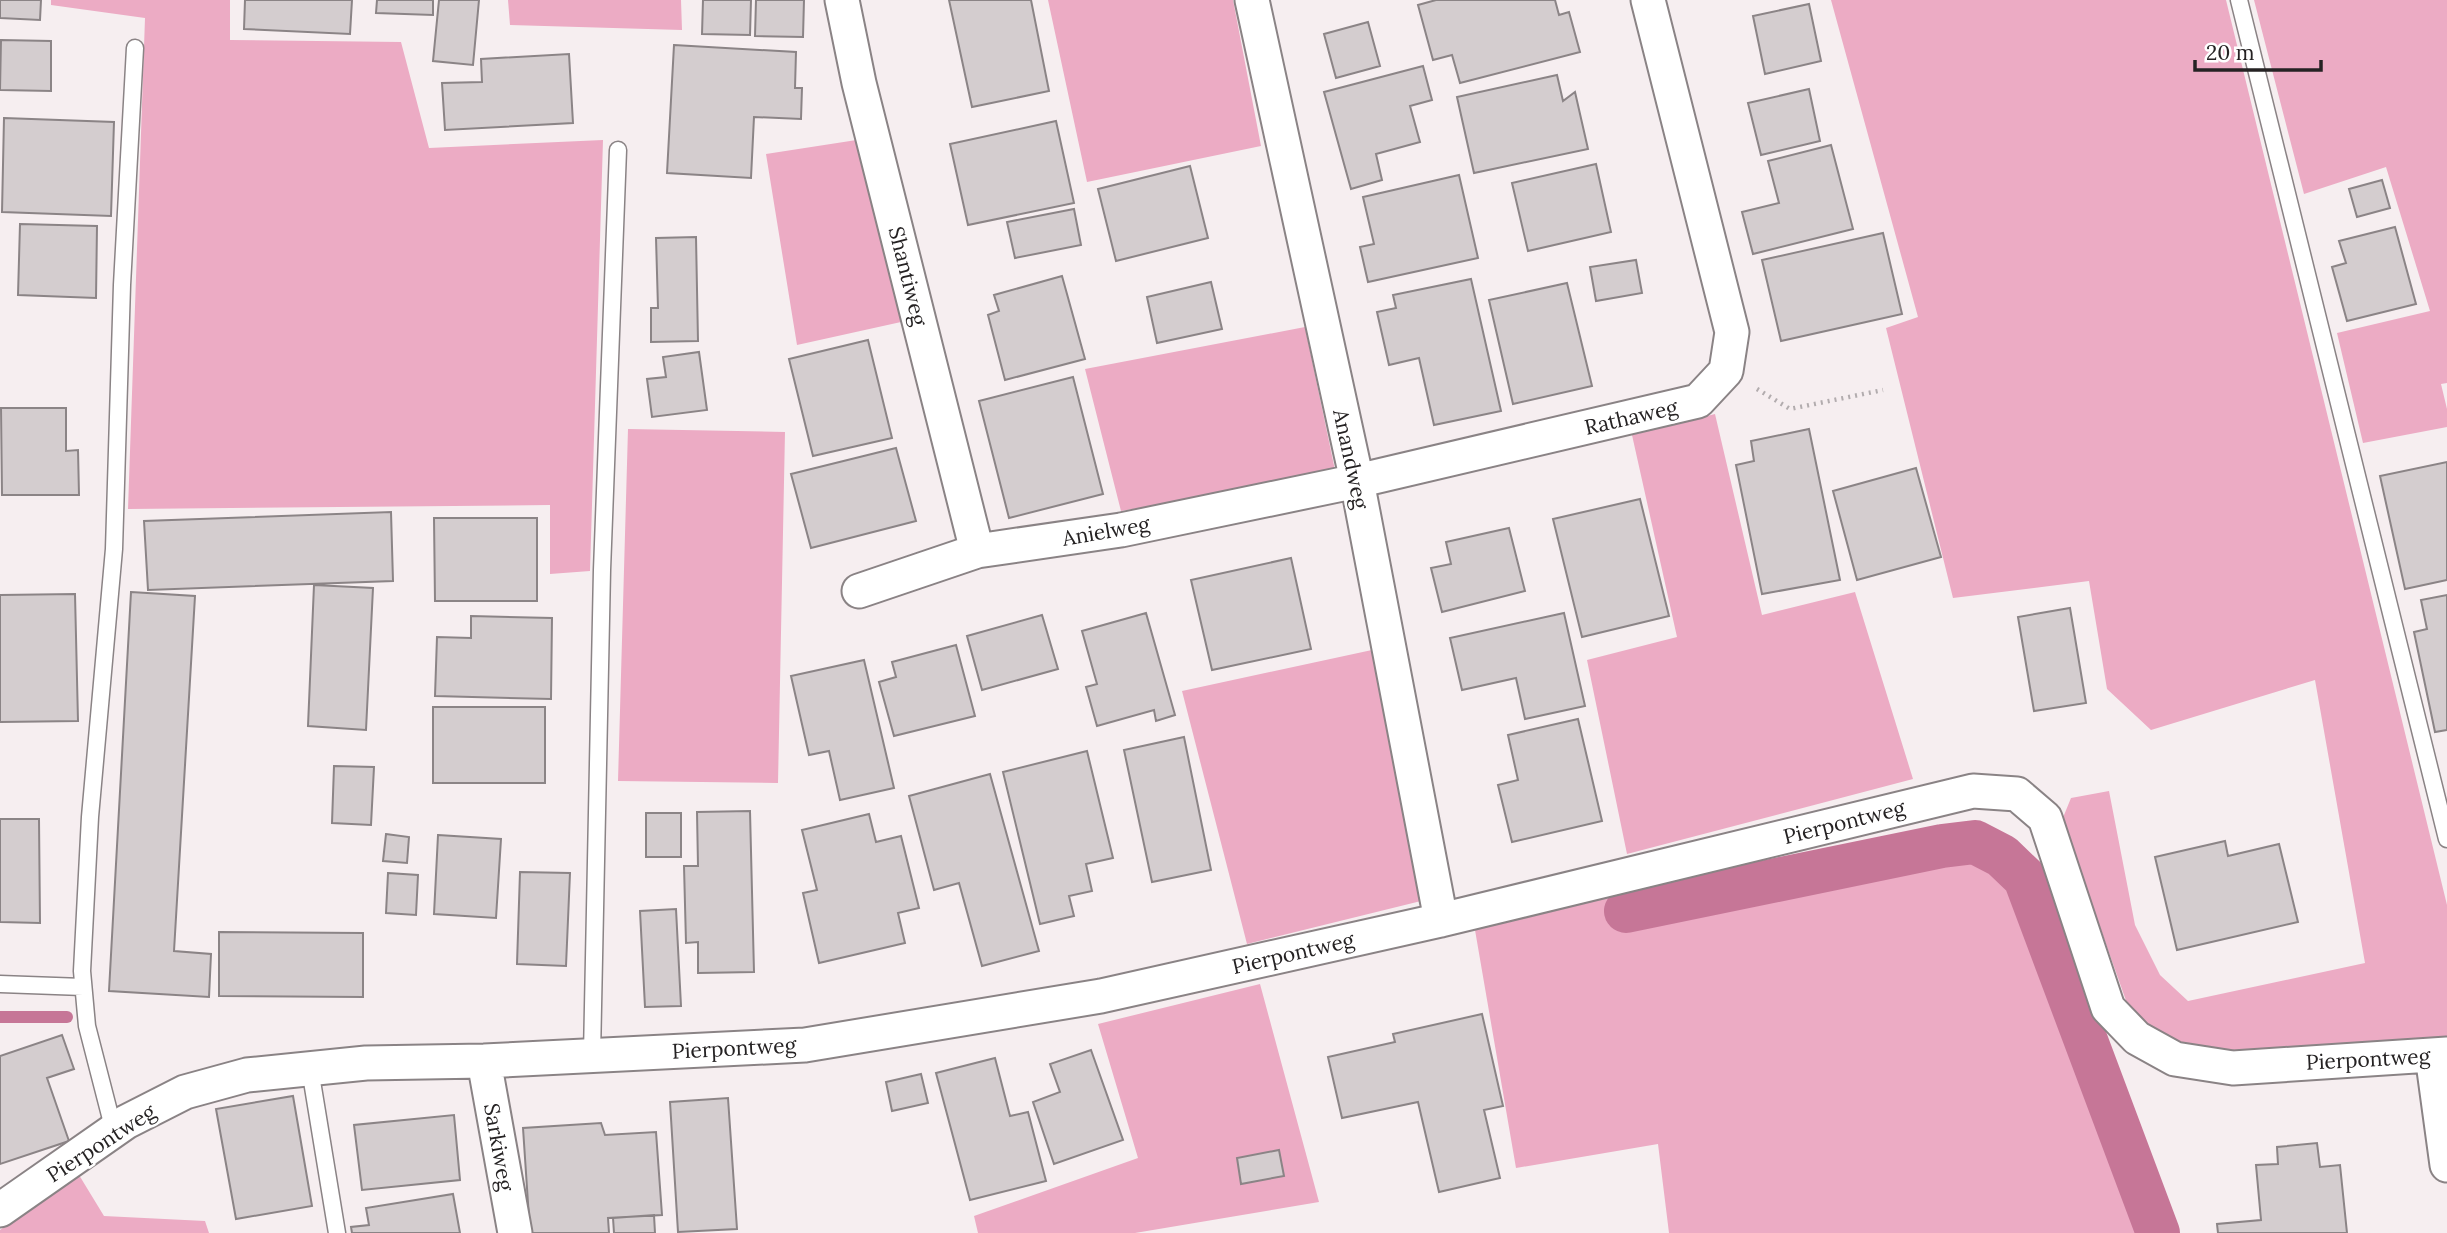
<svg xmlns="http://www.w3.org/2000/svg" width="2447" height="1233" viewBox="0 0 2447 1233" font-family="Lora,serif">
<style>
.green{fill:#ecabc4}
.lines{fill:none;stroke-linecap:round;stroke-linejoin:round}
.stream{stroke:#c67697;stroke-width:12}
.canal{stroke:#c67697;stroke-width:44}
.building{fill:#d4cdcf;stroke:#8b8486;stroke-width:2}
.service-casing{stroke:#8a8385;stroke-width:19}
.minor-casing{stroke:#8a8385;stroke-width:37}
.path{stroke:#b2acae;stroke-width:4.5;stroke-dasharray:2 5;stroke-linecap:butt}
.service{stroke:#fff;stroke-width:16}
.minor{stroke:#fff;stroke-width:33}
.labels{text-anchor:middle;dominant-baseline:central;stroke-width:5;stroke-linejoin:round;paint-order:stroke}
.street-label{font-size:21px;fill:#252223;stroke:#fff}
</style>
<rect width="100%" height="100%" fill="#f6eef0"/>
<!-- green -->
<path class="green" d="M51,0H230V40L401,42L429,148L603,140L590,571L550,574V505L128,509L145,18L51,5Z
M508,0H681L682,30L510,25Z
M1048,0H1233L1261,146L1087,182Z
M1831,0H2226L2447,905V1038L2365,1043L2227,1057L2170,1042L2129,1009L2062,820L2071,798L2109,791L2135,925L2160,975L2188,1001L2365,963L2315,680L2151,730L2107,689L2089,581L1953,598L1886,328L1918,317Z
M2254,0H2447V383L2441,384L2447,409V427L2363,443L2337,333L2430,311L2386,167L2304,194Z
M863,139L901,322L797,345L766,154Z
M1305,327L1336,475L1121,511L1085,369Z
M1715,414L1762,615L1855,592L1913,779L1627,854L1587,660L1677,637L1632,435Z
M628,429L785,432L778,783L618,781Z
M1372,650L1421,901L1247,944L1182,691Z
M1975,842L2002,856L2025,878L2158,1233H1669L1658,1144L1516,1168L1475,930L1625,891L1626,911L1942,846Z
M1260,984L1319,1202L1135,1233H978L974,1216L1138,1158L1098,1024Z
M79,1175L104,1216L205,1221L209,1233H0V1230Z"/>
<g class="lines">
<!-- stream -->
<path class="stream" d="M0,1017H67"/>
<!-- canal -->
<path class="canal" d="M1626,911L1942,846L1975,842L2002,856L2025,878L2158,1233"/>
</g>
<!-- building -->
<path class="building" d="M0,0H41L40,20L0,18Z
M245,0H352L350,34L244,29Z
M377,0H433V15L376,13Z
M439,0H479L473,65L433,61Z
M703,0H751L750,35L702,34Z
M756,0H804L803,37L755,36Z
M949,0H1031L1049,91L972,107Z
M1436,0H1555L1559,15L1569,12L1580,52L1460,83L1452,55L1433,60L1418,5Z
M1809,4L1821,61L1765,74L1753,16Z
M1368,22L1380,66L1336,78L1324,34Z
M1,40L51,41V91L0,90Z
M674,45L796,52L795,88H802L801,119L754,117L751,178L667,173Z
M569,54L573,123L445,130L442,83L482,82L481,59Z
M1423,66L1432,100L1410,106L1420,142L1376,154L1382,180L1351,189L1324,92Z
M1557,75L1563,101L1575,92L1588,149L1474,173L1457,97Z
M1809,89L1820,141L1761,155L1748,103Z
M4,118L114,122L111,216L2,212Z
M1056,121L1074,203L968,225L950,144Z
M1831,145L1853,229L1753,254L1742,212L1779,203L1768,161Z
M1596,164L1611,232L1528,251L1512,183Z
M1190,166L1208,238L1116,261L1098,189Z
M1459,175L1478,258L1368,282L1360,247L1374,244L1363,197Z
M2382,180L2390,208L2357,217L2349,189Z
M1074,209L1081,245L1015,258L1007,222Z
M20,224L97,226L96,298L18,295Z
M2395,227L2416,304L2347,321L2332,267L2346,263L2339,241Z
M1883,233L1902,314L1781,341L1762,260Z
M696,237L698,341L651,342V308H658L656,238Z
M1636,260L1642,293L1596,301L1590,267Z
M1062,276L1085,359L1005,380L988,315L999,311L994,295Z
M1471,279L1501,411L1434,425L1419,358L1389,365L1377,312L1396,308L1393,295Z
M1211,282L1222,329L1157,343L1147,297Z
M1567,283L1592,386L1513,404L1489,300Z
M868,340L892,438L813,456L789,359Z
M699,352L707,410L652,417L647,379L666,377L663,357Z
M1073,377L1103,494L1009,518L979,401Z
M1,408H66V451L78,450L79,495H2Z
M1809,429L1840,580L1762,594L1736,465L1754,461L1751,441Z
M896,448L916,521L811,548L791,474Z
M2447,462V580L2405,589L2380,476Z
M1916,468L1941,557L1857,580L1833,491Z
M1640,499L1669,616L1582,637L1553,519Z
M391,512L393,581L148,590L144,521Z
M434,518H537V601H435Z
M1509,528L1525,591L1442,612L1431,568L1451,564L1446,542Z
M1291,558L1311,649L1212,670L1191,580Z
M314,585L373,588L366,730L308,726Z
M131,592L195,596L174,951L211,954L209,997L109,991Z
M75,594L78,721L0,722V595Z
M2447,595V730L2435,732L2414,632L2427,629L2421,600Z
M2070,608L2086,703L2034,711L2018,617Z
M1146,613L1175,715L1156,721L1154,710L1097,726L1086,687L1097,684L1082,631Z
M1564,613L1585,706L1525,719L1516,678L1462,690L1450,638Z
M1042,615L1058,669L982,690L967,636Z
M471,616L552,618L551,699L435,696L437,637L471,638Z
M956,645L975,716L894,736L879,682L896,677L892,662Z
M864,660L894,788L840,800L829,751L809,755L791,676Z
M433,707H545V783H433Z
M1578,719L1602,821L1512,842L1498,785L1518,780L1508,735Z
M1184,737L1211,870L1152,882L1124,750Z
M1087,751L1113,858L1086,864L1092,891L1069,896L1074,916L1040,924L1003,772Z
M334,766L374,767L371,825L332,823Z
M990,774L1039,951L982,966L959,883L934,890L909,796Z
M750,811L754,972L698,973V942L686,943L684,866H698L697,812Z
M646,813H681V857H646Z
M869,814L876,842L901,836L919,908L898,913L905,943L819,963L803,893L817,890L802,830Z
M0,819H39L40,923L0,922Z
M386,834L409,837L407,863L383,861Z
M438,835L501,839L496,918L434,914Z
M2225,841L2228,856L2279,844L2298,922L2177,950L2155,857Z
M520,872L570,873L566,966L517,964Z
M388,873L418,875L416,915L386,913Z
M676,909L681,1006L645,1007L640,911Z
M219,932L363,933V997L219,996Z
M1482,1014L1503,1106L1484,1110L1500,1178L1439,1192L1418,1102L1342,1118L1328,1057L1395,1042L1393,1034Z
M62,1035L74,1069L47,1078L69,1141L0,1164V1056Z
M1091,1050L1123,1140L1054,1164L1033,1102L1060,1092L1050,1064Z
M995,1058L1010,1116L1028,1112L1046,1181L970,1200L936,1073Z
M921,1074L928,1103L892,1111L886,1082Z
M293,1096L312,1206L236,1219L216,1109Z
M728,1098L737,1229L678,1232L670,1102Z
M454,1115L460,1180L362,1190L354,1125Z
M601,1123L605,1135L656,1132L662,1215L608,1218L609,1233H530L523,1128Z
M2317,1143L2320,1167L2340,1165L2347,1233H2218L2217,1224L2261,1220L2256,1165L2278,1164L2277,1147Z
M1279,1150L1284,1176L1241,1184L1237,1158Z
M453,1194L460,1233H352L351,1227L369,1225L366,1208Z
M654,1215L655,1233H614L613,1218Z"/>
<g class="lines">
<!-- service casing -->
<g class="service-casing">
<path id="service" d="M2239,0L2447,839
M0,984L83,987
M592,1055L602,570L618,150
M310,1069L337,1233
M114,1131L87,1026L82,971L90,817L114,549L122,285L135,48"/>
</g>
<!-- minor casing -->
<g class="minor-casing">
<path id="minor" d="M842,0L859,83L977,551
M1252,0L1357,481L1441,920
M859,591L977,551L1121,530L1357,481L1698,401L1726,371L1732,332L1648,0
M2432,1055L2447,1165
M484,1061L515,1233
M0,1210L126,1122L185,1092L247,1075L366,1063L484,1061L805,1045L1101,996L1441,920L1973,791L2017,794L2045,818L2108,1008L2137,1038L2175,1059L2233,1068L2447,1054"/>
</g>
<!-- path -->
<path class="path" d="M1757,389L1790,409L1883,390"/>
<!-- service -->
<use href="#service" class="service"/>
<!-- minor -->
<use href="#minor" class="minor"/>
</g>
<g class="labels">
<!-- street labels -->
<g class="street-label">
<text transform="translate(908 276) rotate(76)">Shantiweg</text>
<text transform="translate(1631 417) rotate(-13)">Rathaweg</text>
<text transform="translate(1351 459) rotate(78)">Anandweg</text>
<text transform="translate(1106 531) rotate(-10)">Anielweg</text>
<text transform="translate(1844 822) rotate(-14)">Pierpontweg</text>
<text transform="translate(1293 953) rotate(-13)">Pierpontweg</text>
<text transform="translate(734 1048) rotate(-3)">Pierpontweg</text>
<text transform="translate(2368 1059) rotate(-3)">Pierpontweg</text>
<text transform="translate(101 1143) rotate(-33)">Pierpontweg</text>
<text transform="translate(499 1147) rotate(80)">Sarkiweg</text>
</g>
</g>
<!-- scale -->
<path d="M2195 60v10h126v-10" fill="none" stroke="#252223" stroke-width="3.5"/>
<text x="2206" y="60" font-size="21" fill="#252223" stroke="#ffffff" stroke-width="5" paint-order="stroke">20 m</text>
</svg>
